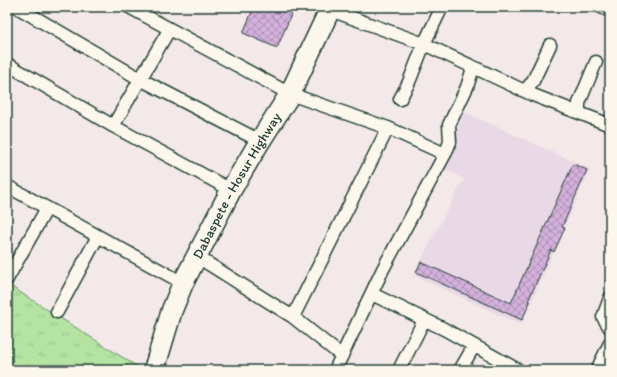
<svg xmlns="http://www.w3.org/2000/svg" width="617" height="377" viewBox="0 0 617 377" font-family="Itim,sans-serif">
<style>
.built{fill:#e9d8e5}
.park{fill:url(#park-tufts);stroke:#6a906b}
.building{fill:url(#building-cross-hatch);stroke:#1f3d34}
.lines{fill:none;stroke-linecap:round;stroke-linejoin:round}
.street-casing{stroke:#1f3d34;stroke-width:15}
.primary-casing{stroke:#1f3d34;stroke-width:23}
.street{stroke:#fbf7ec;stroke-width:12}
.primary{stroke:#fbf7ec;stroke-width:20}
.labels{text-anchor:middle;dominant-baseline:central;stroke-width:4;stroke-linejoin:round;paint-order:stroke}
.street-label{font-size:14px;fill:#1f3d34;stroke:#fbf7ec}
</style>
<defs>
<pattern id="park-tufts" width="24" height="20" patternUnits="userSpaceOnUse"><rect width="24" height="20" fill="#b4e3a2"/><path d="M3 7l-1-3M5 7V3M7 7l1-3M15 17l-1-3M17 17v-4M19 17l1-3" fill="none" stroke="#9ac48c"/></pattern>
<pattern id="building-cross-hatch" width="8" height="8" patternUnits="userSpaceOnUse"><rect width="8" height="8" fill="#d3b1dc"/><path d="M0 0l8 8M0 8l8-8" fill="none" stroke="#ab91b3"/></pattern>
</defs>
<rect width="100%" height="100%" fill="#f3e9e9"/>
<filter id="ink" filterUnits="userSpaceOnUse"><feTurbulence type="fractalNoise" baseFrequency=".025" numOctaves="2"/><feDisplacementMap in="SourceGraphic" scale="8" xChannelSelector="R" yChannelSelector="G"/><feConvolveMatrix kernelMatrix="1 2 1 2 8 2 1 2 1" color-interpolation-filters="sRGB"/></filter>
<g filter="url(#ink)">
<!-- built -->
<path class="built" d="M464,112L590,169L521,325L413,275L464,179L442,168Z"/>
<!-- park -->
<path class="park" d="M7,284L141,369L140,370H7Z"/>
<!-- building -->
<path class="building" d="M254,7H291L294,8L277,48L243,33Z
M573,164L587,170L562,227L565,228L554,252L551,250L528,301L530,302L522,320L416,272L421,262L511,303Z"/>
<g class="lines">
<!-- street casing -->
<g class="street-casing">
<path id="street" d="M17,7L140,79L260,141
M129,7L290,94L388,128L445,154
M601,7L610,11
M325,8L424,44L533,95L610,125
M7,64L113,126L231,190
M525,91L533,81L550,45
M400,99L409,82L424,44L442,7
M579,113V103L596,62
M113,126L169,30
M7,186L183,283
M196,256L293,317L342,356
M7,279L47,208
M372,294L444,329L518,370
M610,298L603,317L610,328
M57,312L98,236
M293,317L388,128
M335,370L383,269L445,154L450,142L449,125L467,87L473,68
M399,370L424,320
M460,370L474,346
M597,370L610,343"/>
</g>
<!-- primary casing -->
<g class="primary-casing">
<g id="primary">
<path id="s1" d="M154,370L172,310L183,283L231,190L260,141L290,94L331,7"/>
</g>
</g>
<!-- street -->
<use href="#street" class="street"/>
<!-- primary -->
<use href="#primary" class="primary"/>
</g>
</g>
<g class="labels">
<!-- street labels -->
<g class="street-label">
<text stroke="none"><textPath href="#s1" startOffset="203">Dabaspete - Hosur Highway</textPath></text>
</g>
</g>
<!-- margin -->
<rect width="617" height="377" fill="none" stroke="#fbf7ec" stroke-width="24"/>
<rect x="12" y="12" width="593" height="353" fill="none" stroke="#1f3d34" stroke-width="1.5" filter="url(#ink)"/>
</svg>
